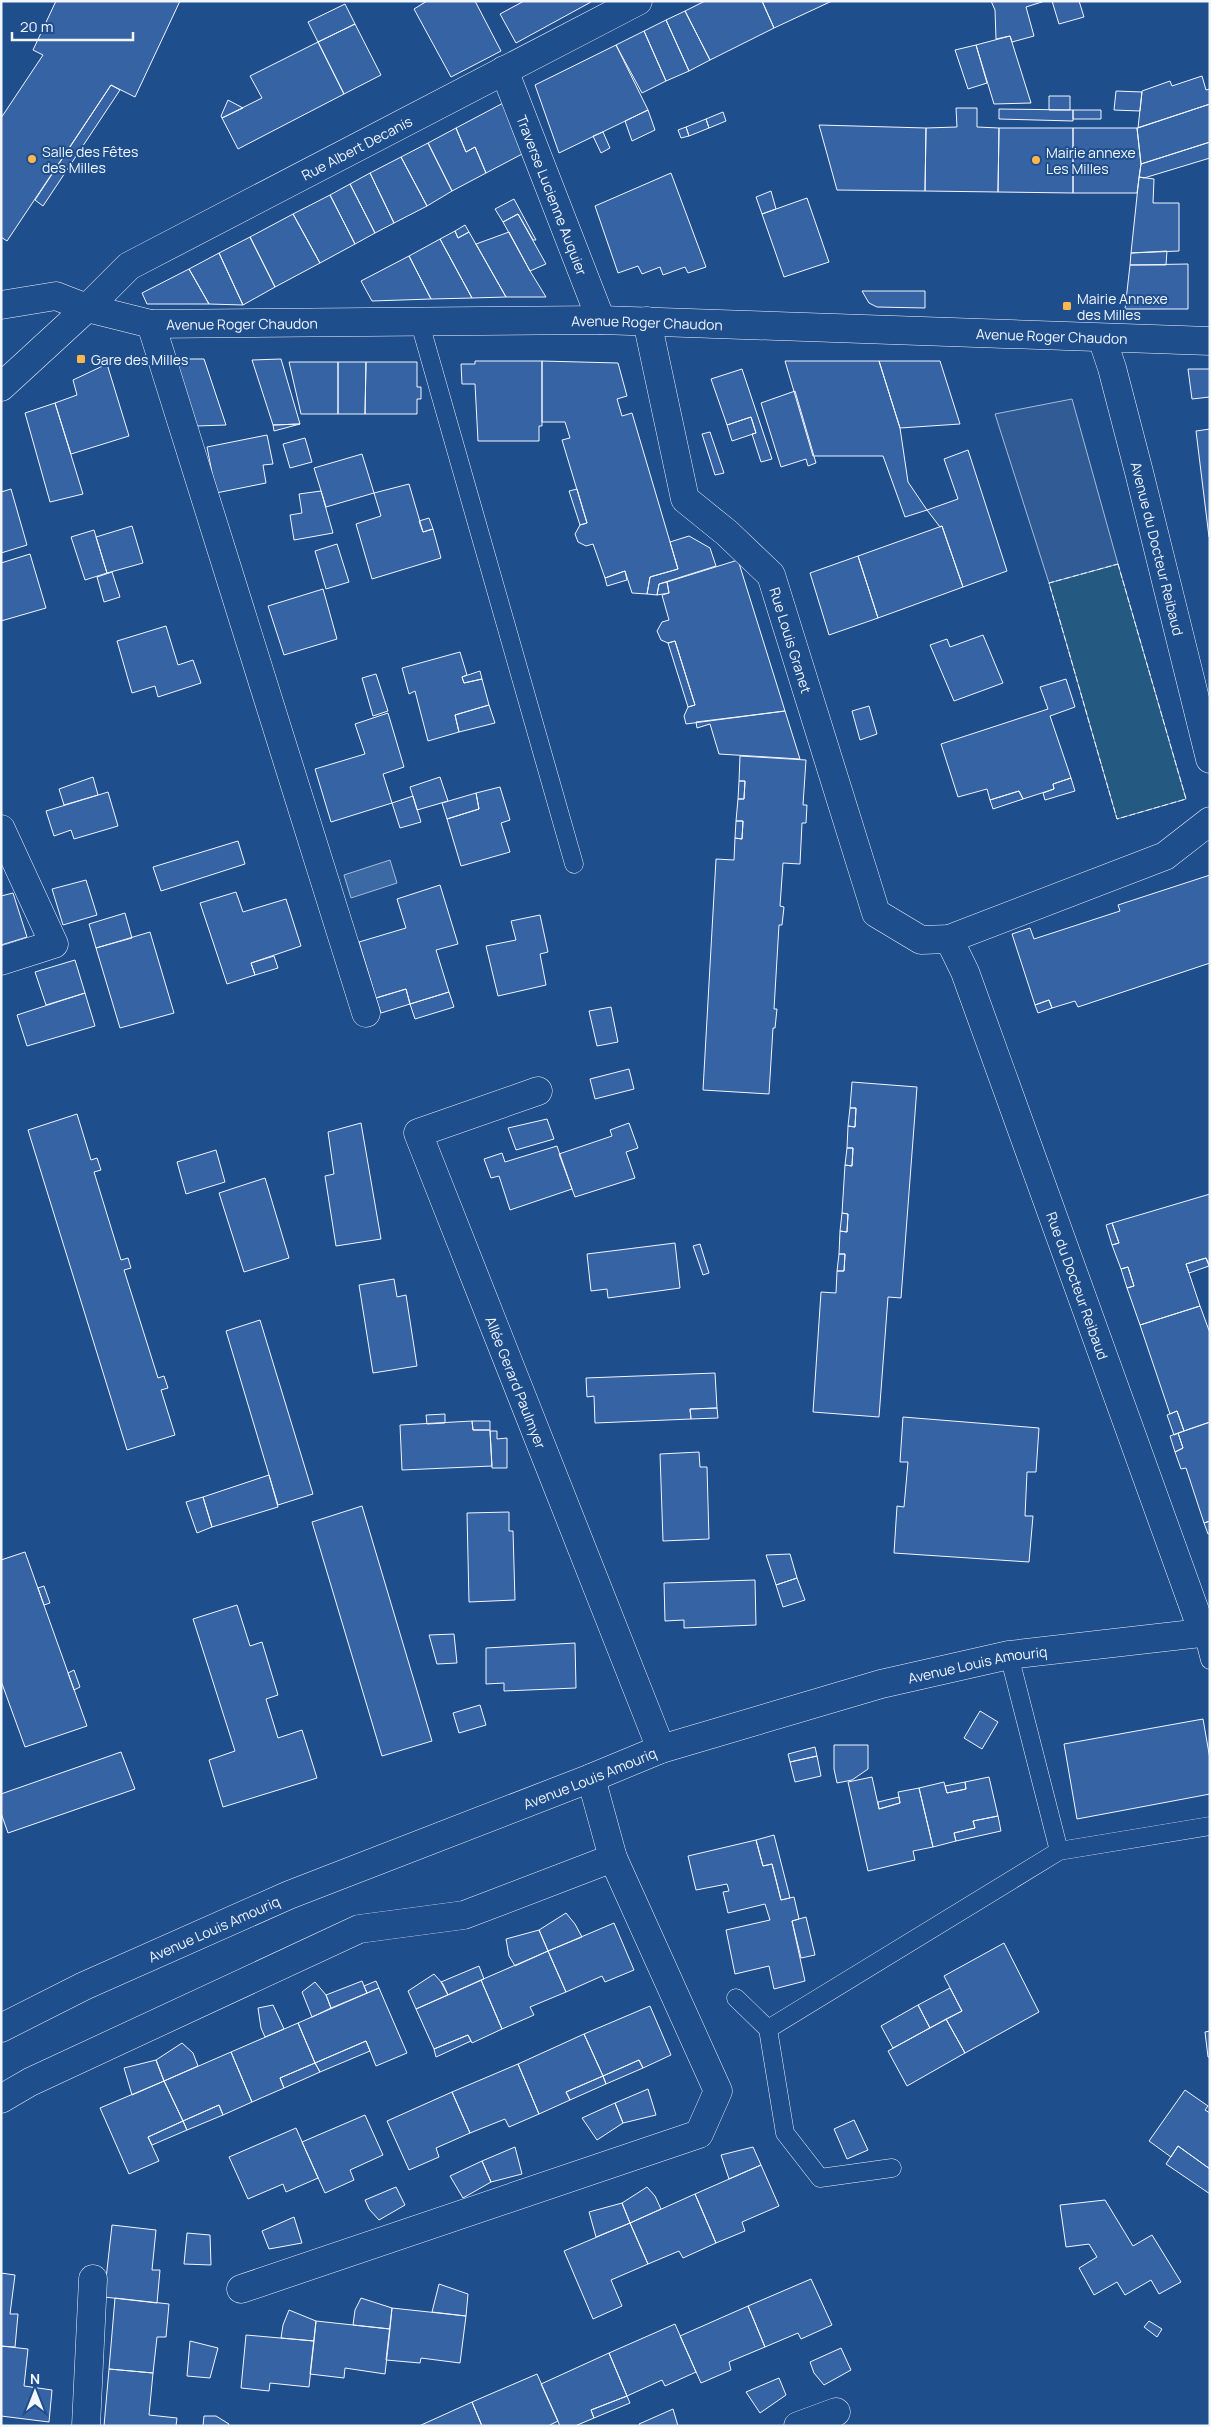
<svg xmlns="http://www.w3.org/2000/svg" width="1211" height="2427" viewBox="0 0 1211 2427" font-family="Manrope,sans-serif">
<style>
.green{fill:#245a82;stroke:#a8bbd7}
.parking{fill:#305b95;stroke:#a8bbd7}
.water{fill:#3b69a3;stroke:#a8bbd7}
.building{fill:#3563a3;stroke:#f2f6ff}
.lines{fill:none;stroke-linecap:round;stroke-linejoin:round}
.lane-casing{stroke:#f2f6ff;stroke-width:19}
.street-casing{stroke:#f2f6ff;stroke-width:29}
.secondary-casing{stroke:#f2f6ff;stroke-width:29}
.lane{stroke:#1f4e8c;stroke-width:18}
.street{stroke:#1f4e8c;stroke-width:28}
.secondary{stroke:#1f4e8c;stroke-width:28}
.fence{stroke:#f2f6ff;stroke-width:1;stroke-dasharray:6 2.5;stroke-linecap:butt}
.poi-dot{fill:#ffb74d;stroke:#1f4e8c;stroke-width:2}
.labels{text-anchor:middle;dominant-baseline:central;stroke-width:4;stroke-linejoin:round;paint-order:stroke}
.street-label{font-size:14px;fill:#f2f6ff;stroke:#1f4e8c}
.poi-label{font-size:14px;fill:#f2f6ff;stroke:#1f4e8c;text-anchor:start}
</style>
<rect width="100%" height="100%" fill="#1f4e8c"/>
<!-- green -->
<path class="green" d="M1118,564L1186,799L1117,819L1049,583Z"/>
<!-- parking -->
<path class="parking" d="M1072,399L1118,564L1049,583L995,414Z"/>
<!-- water -->
<path class="water" d="M390,860L397,883L351,898L344,875Z"/>
<!-- building -->
<path class="building" d="M56,1H180L135,97L111,85L7,241L1,237V118L43,55L33,50Z
M427,1H475L501,51L451,77L414,9Z
M524,1H591V2L516,43L500,14Z
M705,1H762L774,28L710,60L685,11Z
M762,1H832L774,28Z
M991,1H1045L1026,7L1034,36L1012,42L1010,36L996,39L995,10Z
M1052,1H1079L1084,17L1059,24Z
M345,4L355,24L318,42L308,22Z
M685,11L710,60L689,71L666,20Z
M666,20L689,71L666,81L644,31Z
M355,24L381,75L344,94L318,42Z
M644,31L666,81L642,93L616,45Z
M1010,36L1031,103L994,104L976,45Z
M318,42L344,94L238,149L222,118L262,98L250,76Z
M616,45L648,110L559,153L535,85Z
M976,45L987,83L968,89L955,50Z
M1202,76L1206,90L1210,89V104L1138,128L1142,91L1170,81L1172,86Z
M111,85L120,90L43,206L35,200Z
M1116,91L1142,92L1140,111L1114,110Z
M1049,96H1070V110H1049Z
M228,100L243,108L222,118L221,116Z
M507,101L526,152L486,173L475,147L466,152L456,128Z
M1210,104V142L1141,164L1137,128Z
M956,108H977V127L999,128L998,192L925,191L926,128L957,127Z
M999,109L1073,110V121L999,119Z
M648,110L655,130L632,141L625,121Z
M1073,110H1101V119H1073Z
M723,112L726,121L709,128L706,119Z
M706,119L709,128L689,136L686,127Z
M819,125L926,128L925,191L837,190Z
M686,127L689,136L681,138L678,130Z
M456,128L466,152L475,147L486,173L452,191L428,143Z
M999,128H1073V193L998,192Z
M1073,128H1137L1141,164L1137,193H1073Z
M603,132L610,148L601,153L593,136Z
M1210,142V158L1144,178L1139,177L1141,164Z
M428,143L452,191L427,206L401,157Z
M401,157L427,206L394,223L370,173Z
M370,173L394,223L375,233L350,184Z
M671,173L706,267L688,273L685,267L663,275L660,267L642,274L638,266L618,273L595,206Z
M1139,177L1154,179L1153,203H1179V251L1131,253Z
M350,184L375,233L355,244L330,195Z
M771,191L776,209L762,214L756,197Z
M330,195L355,244L320,263L293,214Z
M807,198L829,262L784,277L762,214Z
M514,199L536,240H533L518,214L503,222L495,209Z
M293,214L320,263L275,287L250,237Z
M518,214L546,264L530,271L503,222Z
M465,225L469,232L458,238L455,231Z
M455,231L458,238L469,232L506,297L472,298L440,239Z
M509,232L530,271L546,297H506L476,244Z
M250,237L275,287L243,305L219,253Z
M440,239L472,298L431,299L409,256Z
M1167,251L1166,265H1130L1131,253Z
M219,253L243,305L209,304L189,269Z
M409,256L431,299L372,301L361,281Z
M1188,264V309H1125L1130,265Z
M189,269L209,304H147L142,293Z
M862,291H925V308L877,307L869,303Z
M175,359H204L226,425L197,426Z
M281,359L300,424L273,425L252,360Z
M475,361H542V426H539V441H478L475,384H462L461,364H475Z
M542,361L618,363L627,396L617,399L622,416L632,413L678,569L650,577L647,594L632,593L625,571L605,578L593,544L586,546L578,542L575,534L580,525L587,523L562,440L570,438L565,422H542Z
M785,361H879L900,428L908,482L927,510L905,517L883,456H813Z
M879,361H940L960,424L900,428Z
M289,362H338V414H301Z
M338,362H366L365,414H338Z
M366,362H417V387H421V399H417V414H365Z
M107,364L129,436L71,454L55,403L77,395L73,380Z
M742,369L772,459L761,462L752,434L756,433L751,417L727,425L711,379Z
M1188,369H1210V397L1192,399Z
M795,391L816,463L808,466L806,459L781,467L761,403Z
M55,403L83,494L50,502L25,413Z
M751,417L756,433L732,441L727,425Z
M300,424L274,431L273,425Z
M1210,429V537H1209L1196,431Z
M710,432L724,473L715,475L702,434Z
M267,435L273,464L263,465L266,483L216,493L207,447Z
M305,438L312,462L290,468L283,444Z
M968,450L1007,571L963,587L942,526L940,527L927,510L958,499L944,459Z
M362,454L374,493L326,507L314,468Z
M409,484L423,532L433,529L441,558L372,579L356,524L381,516L374,493Z
M11,489L27,545L1,553V492Z
M577,489L587,523L580,525L569,491Z
M321,491L333,533L294,540L290,515L302,513L299,494Z
M429,518L433,529L423,532L419,521Z
M132,526L143,563L107,573L96,537Z
M942,526L963,587L878,618L858,556Z
M94,530L107,573L85,580L71,537Z
M689,536L710,548L716,566L659,584L657,595L647,594L650,577L678,569L670,542Z
M337,544L349,582L326,589L315,551Z
M30,554L46,608L1,621V563Z
M858,556L878,618L829,635L810,573Z
M738,560L785,711L686,724L684,716L688,707L695,705L675,641L668,643L661,640L657,631L662,622L669,620L662,595L669,593L667,582Z
M625,571L627,580L607,586L605,578Z
M112,572L120,597L104,602L97,577Z
M667,582L669,593L657,595L659,584Z
M323,589L337,639L284,655L268,606Z
M166,626L178,665L193,660L201,683L158,697L155,686L132,693L117,641Z
M983,635L1003,683L954,701L930,645L947,639L950,647Z
M675,641L695,705L688,707L668,643Z
M460,652L467,675L462,677L464,683L482,679L489,705L455,715L459,732L428,741L415,691L409,694L402,668Z
M480,671L482,679L464,683L462,677Z
M376,674L388,711L373,716L362,678Z
M1066,679L1075,707L1050,716L1071,778L1053,784L1054,789L1023,799L1019,791L990,800L987,789L958,797L941,744L1048,709L1040,687Z
M489,705L495,723L459,732L455,715Z
M869,706L877,734L860,740L852,711Z
M785,711L800,759L719,754L710,724L697,728L696,722Z
M388,713L404,767L383,774L392,803L331,822L315,769L365,754L355,724Z
M740,756L806,760L803,805H807L806,823H802L800,864L783,863L780,906L784,907L782,925H779L774,1009H777L775,1028H773L769,1094L703,1090L716,859L734,860L735,838L742,839L743,821H736L738,799H744L745,781H739Z
M93,777L98,795L64,805L59,789Z
M440,777L448,801L417,810L410,787Z
M1071,778L1075,791L1045,800L1043,793L1054,789L1053,784Z
M739,781H745L744,799H738Z
M500,787L510,820L501,823L510,852L461,866L447,819L479,809L476,793Z
M1019,791L1023,799L993,809L990,800Z
M108,792L118,826L74,839L71,830L54,836L46,811Z
M476,793L479,809L447,819L442,803Z
M413,796L421,822L400,828L392,803Z
M736,821H743L742,839L735,838Z
M238,841L245,864L161,891L153,867Z
M1210,875V963L1078,1007L1075,1001L1052,1008L1049,1000L1035,1005L1012,934L1030,928L1034,939L1120,911L1118,905Z
M86,880L97,915L63,925L52,889Z
M440,885L458,944L436,950L449,992L410,1004L406,989L376,998L359,942L406,928L397,899Z
M236,892L243,912L286,899L301,946L251,963L255,975L227,984L200,903Z
M13,893L27,937L1,945V896Z
M125,913L132,938L96,948L89,924Z
M540,915L548,952L540,954L546,985L498,996L486,946L516,940L511,921Z
M150,932L174,1013L120,1028L96,948Z
M274,956L278,968L255,975L251,963Z
M75,960L85,993L46,1005L35,972Z
M406,989L410,1004L381,1013L376,998Z
M449,992L454,1007L415,1019L410,1004Z
M85,993L95,1026L27,1046L17,1015Z
M1049,1000L1052,1008L1038,1013L1035,1005Z
M611,1007L618,1042L597,1046L589,1011Z
M629,1069L634,1089L595,1099L590,1079Z
M852,1082L917,1087L901,1298L888,1297L879,1417L813,1412L821,1292L836,1293L837,1271H844L845,1254H839L840,1231L847,1232L848,1214L842,1213L845,1165L852,1166L853,1148H847L848,1126L855,1127L856,1108H850Z
M850,1108H856L855,1127L848,1126Z
M77,1114L91,1160L97,1158L101,1170L94,1172L121,1260L128,1258L131,1268L124,1270L158,1378L164,1376L168,1388L161,1390L175,1435L127,1450L28,1130Z
M547,1119L554,1139L516,1150L508,1128Z
M361,1123L381,1239L336,1246L325,1176L334,1174L328,1132Z
M629,1123L638,1148L626,1152L635,1178L575,1197L559,1154L612,1136L610,1130Z
M557,1146L572,1189L510,1210L499,1176L491,1178L484,1159L502,1153L505,1162Z
M847,1148H853L852,1166L845,1165Z
M216,1150L225,1182L186,1194L177,1162Z
M265,1178L289,1258L244,1272L219,1193Z
M1210,1194V1266L1206,1258L1186,1264L1200,1306L1140,1325L1127,1288L1134,1286L1128,1267L1121,1269L1112,1245L1119,1243L1112,1223Z
M842,1213L848,1214L847,1232L840,1231Z
M1112,1223L1119,1243L1112,1245L1106,1225Z
M675,1243L680,1288L608,1298L607,1289L591,1291L587,1254Z
M700,1244L709,1273L703,1275L693,1246Z
M839,1254H845L844,1271H837Z
M1206,1258L1209,1266L1189,1273L1186,1264Z
M1128,1267L1134,1286L1127,1288L1121,1269Z
M394,1279L397,1297L406,1295L417,1366L373,1373L359,1285Z
M1200,1306L1210,1333V1422L1184,1431L1177,1411L1170,1414L1140,1325Z
M260,1320L313,1494L278,1505L226,1331Z
M715,1373L717,1408L690,1409L691,1419L595,1423L594,1396L587,1397L586,1378Z
M717,1408L718,1418L691,1419L690,1409Z
M1177,1411L1184,1431L1174,1435L1167,1415Z
M445,1414V1423L427,1424L426,1415Z
M903,1417L1039,1428L1036,1472H1027L1025,1516H1033L1029,1562L894,1553L897,1506L904,1507L908,1462H900Z
M472,1421H490V1430H473Z
M472,1421L473,1430H490L492,1466L402,1470L400,1425Z
M1210,1422V1521L1204,1523L1186,1468L1181,1469L1175,1452L1183,1448L1178,1433Z
M490,1431H497V1439L507,1438V1468H492Z
M1178,1433L1183,1448L1175,1452L1170,1436Z
M699,1452L700,1467H707L709,1539L663,1541L660,1454Z
M269,1475L278,1507L212,1527L203,1497Z
M203,1497L212,1527L197,1533L186,1502Z
M362,1506L432,1741L382,1756L312,1522Z
M509,1512V1531H513L515,1600L469,1602L467,1513Z
M1210,1521V1533L1208,1534L1204,1523Z
M25,1552L87,1726L25,1747L1,1681V1560Z
M790,1554L797,1578L776,1585L766,1555Z
M797,1578L805,1600L783,1607L776,1585Z
M755,1580L756,1625L684,1628V1620L665,1621L664,1583Z
M44,1586L50,1603L44,1605L38,1588Z
M237,1605L250,1646L262,1642L278,1695L266,1699L278,1738L302,1730L317,1778L223,1807L209,1760L235,1751L193,1619Z
M454,1634L457,1663L437,1664L429,1635Z
M575,1643L576,1688L504,1691V1683L486,1684V1648Z
M74,1670L80,1687L74,1690L68,1673Z
M480,1705L486,1725L459,1733L453,1713Z
M980,1711L998,1722L982,1749L964,1738Z
M1203,1719L1210,1759V1794L1077,1819L1064,1744Z
M834,1745H868V1769L852,1780L837,1783L834,1769Z
M815,1747L817,1756L790,1762L788,1754Z
M121,1752L135,1789L8,1833L1,1813V1794Z
M817,1756L821,1776L795,1782L790,1762Z
M872,1777L879,1809L900,1803L898,1792L919,1788L933,1847L913,1851L915,1860L868,1871L848,1782Z
M989,1777L998,1816L973,1821L975,1828L954,1833L956,1841L933,1847L919,1788L944,1782L947,1793L966,1789L965,1782Z
M965,1782L966,1789L947,1793L945,1786Z
M899,1797L900,1803L879,1809L878,1802Z
M998,1816L1001,1831L956,1841L954,1833L975,1828L973,1821Z
M774,1835L790,1898L781,1900L772,1864L763,1866L756,1840Z
M756,1840L763,1866L772,1864L781,1900L794,1897L799,1919L792,1921L805,1981L774,1989L769,1966L735,1974L726,1930L770,1920L765,1904L728,1913L723,1892L729,1891L727,1884L696,1890L688,1856Z
M566,1913L575,1924L582,1937L548,1951L539,1930Z
M806,1917L815,1955L801,1958L792,1921Z
M614,1923L634,1970L605,1982L602,1976L566,1992L548,1951Z
M539,1930L548,1951L515,1966L509,1956L506,1939Z
M1004,1943L1039,2012L965,2053L946,2019L962,2011L944,1976Z
M548,1951L566,1992L530,2007L534,2015L502,2029L481,1980Z
M479,1966L484,1979L448,1995L441,1982Z
M434,1974L443,1984L448,1995L416,2009L408,1991Z
M481,1980L502,2029L472,2043L468,2035L434,2049L416,2009Z
M362,1981L367,1993L331,2008L326,1995Z
M376,1981L379,1988L367,1993L364,1986Z
M315,1982L326,1995L331,2008L312,2017L302,1992Z
M379,1988L407,2053L376,2066L366,2041L315,2063L298,2023Z
M950,1988L962,2011L930,2028L918,2005Z
M273,2005L284,2029L265,2037L261,2028L258,2008Z
M918,2005L930,2028L893,2048L881,2026Z
M650,2006L671,2055L643,2068L639,2060L603,2076L584,2034Z
M946,2019L965,2053L907,2086L888,2051Z
M298,2023L315,2063L280,2078L284,2088L252,2102L231,2052Z
M1210,2031V2057H1208L1205,2032Z
M584,2034L603,2076L566,2092L570,2100L539,2114L518,2064Z
M468,2035L471,2041L436,2057L434,2049Z
M366,2041L370,2051L320,2072L315,2063Z
M182,2043L193,2053L198,2066L164,2081L156,2060Z
M231,2052L252,2102L223,2115L219,2105L183,2121L164,2081Z
M156,2060L164,2081L132,2095L124,2068Z
M639,2060L643,2068L606,2084L603,2076Z
M315,2063L320,2072L284,2088L280,2078Z
M518,2064L539,2114L509,2127L505,2119L470,2133L452,2092Z
M603,2076L606,2084L570,2100L566,2092Z
M164,2081L183,2121L148,2137L159,2161L129,2174L100,2108Z
M648,2089L656,2115L623,2123L615,2103Z
M1185,2090L1208,2106L1205,2110L1210,2113V2169L1178,2146L1171,2157L1149,2141Z
M452,2092L470,2133L436,2148L439,2157L409,2170L387,2121Z
M615,2103L623,2123L597,2140L582,2118Z
M219,2105L223,2115L187,2130L183,2121Z
M365,2115L383,2155L350,2170L354,2180L325,2193L302,2142Z
M854,2120L868,2150L847,2159L834,2129Z
M183,2121L187,2130L152,2145L148,2137Z
M296,2128L318,2178L286,2192L283,2184L248,2199L229,2157Z
M1178,2146L1210,2169V2194L1166,2164Z
M515,2147L522,2174L491,2182L482,2161Z
M753,2147L761,2165L729,2179L721,2155Z
M482,2161L491,2182L463,2198L450,2176Z
M761,2165L779,2206L742,2222L745,2231L716,2243L695,2194Z
M396,2187L405,2205L379,2220L369,2209L365,2200Z
M647,2187L655,2196L661,2209L630,2223L622,2203Z
M695,2194L716,2243L683,2258L679,2251L648,2264L630,2223Z
M1105,2200L1133,2246L1152,2235L1181,2282L1159,2294L1151,2280L1125,2295L1117,2282L1094,2295L1079,2268L1097,2257L1089,2244L1066,2247L1060,2205Z
M622,2203L630,2223L596,2237L589,2212Z
M294,2217L302,2243L269,2249L262,2231Z
M630,2223L648,2264L611,2280L622,2306L593,2319L564,2251Z
M112,2225L156,2230L152,2270H160L157,2303L104,2297Z
M187,2233L210,2235L211,2265L184,2264Z
M1,2273L15,2275L10,2314H18L15,2347L1,2346Z
M811,2279L832,2325L801,2339L798,2333L765,2347L748,2306Z
M439,2284L468,2294L466,2316L432,2312Z
M115,2298L169,2304L166,2337H157L153,2373L109,2369Z
M361,2298L392,2308L390,2329L353,2325L355,2310Z
M748,2306L765,2347L729,2362L731,2370L701,2383L680,2336Z
M392,2308L466,2316L460,2363L421,2358L420,2363L386,2360Z
M289,2310L316,2321L314,2341L281,2338L283,2325Z
M316,2321L390,2329L385,2374L345,2368L344,2378L310,2374Z
M1149,2321L1162,2329L1157,2337L1144,2327Z
M675,2324L696,2372L665,2386L662,2380L627,2396L609,2353Z
M246,2335L314,2341L309,2387L270,2383L269,2391L241,2388Z
M190,2341L218,2348L210,2378L187,2376Z
M1,2346L28,2349L24,2386L52,2390L49,2422L1,2416Z
M841,2348L851,2370L824,2385L814,2373L810,2362Z
M609,2353L627,2396L591,2410L594,2418L575,2426H560L541,2384Z
M109,2369L153,2373L149,2415L177,2418L176,2426H104Z
M537,2374L558,2421L548,2426H482L472,2402Z
M779,2378L786,2395L760,2413L746,2392Z
M627,2396L630,2403L594,2418L591,2410Z
M472,2402L482,2426H419Z
M673,2409L678,2426H640L639,2424Z
M204,2416H216L229,2424L228,2426H203Z"/>
<g class="lines">
<!-- lane casing -->
<g class="lane-casing">
<path id="lane" d="M419,320L574,864
M1203,1633L1210,1660
M1009,1655L1059,1851L1210,1826
M736,1998L768,2029L1059,1851
M768,2029L785,2133L820,2178L892,2168"/>
</g>
<!-- street casing -->
<g class="street-casing">
<g id="street">
<path id="s1" d="M504,70L601,320"/>
<path id="s2" d="M87,308L129,266L638,1"/>
<path id="s3" d="M647,321L685,499L727,533L771,575L876,913L921,940L949,939L1165,856L1210,821"/>
<path d="M151,324L366,1013"/>
<path id="s4" d="M1102,338L1112,368L1139,472L1210,759"/>
<path d="M1,829L54,944L1,961"/>
<path id="s5" d="M949,939L965,972L1203,1633"/>
<path id="s6" d="M538,1091L418,1133L661,1749"/>
<path d="M1,2099L30,2082L359,1929L464,1915L613,1858"/>
<path d="M241,2289L699,2134L718,2091L613,1858L591,1778"/>
<path d="M86,2426L93,2279"/>
<path d="M798,2426L836,2412"/>
</g>
</g>
<!-- secondary casing -->
<g class="secondary-casing">
<g id="secondary">
<path id="s7" d="M1,305L56,296L87,308L151,324L601,320L1210,341"/>
<path d="M1,387L87,308"/>
<path id="s8" d="M1,2028L84,1986L289,1895L591,1778L661,1749L881,1684L1009,1655L1210,1632"/>
</g>
</g>
<!-- lane -->
<use href="#lane" class="lane"/>
<!-- street -->
<use href="#street" class="street"/>
<!-- secondary -->
<use href="#secondary" class="secondary"/>
<!-- fence -->
<path class="fence" d="M1118,564L1186,799L1117,819L1049,583Z"/>
</g>
<!-- markers -->
<g class="poi-dot">
<circle cx="32" cy="159" r="5"/>
<circle cx="1036" cy="160" r="5"/>
<rect x="1062" y="301" width="10" height="10" rx="2.5"/>
<rect x="76" y="354" width="10" height="10" rx="2.5"/>
</g>
<g class="labels">
<!-- street labels -->
<g class="street-label">
<text stroke="none"><textPath href="#s2" startOffset="316">Rue Albert Decanis</textPath></text>
<text stroke="none"><textPath href="#s1" startOffset="134">Traverse Lucienne Auquier</textPath></text>
<text stroke="none"><textPath href="#s7" startOffset="246">Avenue Roger Chaudon</textPath></text>
<text stroke="none"><textPath href="#s7" startOffset="651">Avenue Roger Chaudon</textPath></text>
<text stroke="none"><textPath href="#s7" startOffset="1056">Avenue Roger Chaudon</textPath></text>
<text stroke="none"><textPath href="#s4" startOffset="218">Avenue du Docteur Reibaud</textPath></text>
<text stroke="none"><textPath href="#s3" startOffset="365">Rue Louis Granet</textPath></text>
<text stroke="none"><textPath href="#s5" startOffset="370">Rue du Docteur Reibaud</textPath></text>
<text stroke="none"><textPath href="#s6" startOffset="395">Allée Gerard Paulmyer</textPath></text>
<text stroke="none"><textPath href="#s8" startOffset="1045">Avenue Louis Amouriq</textPath></text>
<text stroke="none"><textPath href="#s8" startOffset="640">Avenue Louis Amouriq</textPath></text>
<text stroke="none"><textPath href="#s8" startOffset="235">Avenue Louis Amouriq</textPath></text>
</g>
<!-- poi labels -->
<g class="poi-label">
<text x="42" y="151">Salle des Fêtes<tspan x="42" dy="16">des Milles</tspan></text>
<text x="1046" y="152">Mairie annexe<tspan x="1046" dy="16">Les Milles</tspan></text>
<text x="1077" y="298">Mairie Annexe<tspan x="1077" dy="16">des Milles</tspan></text>
<text x="91" y="359">Gare des Milles</text>
</g>
</g>
<!-- border -->
<rect width="1211" height="2427" fill="none" stroke="#f2f6ff" stroke-width="5"/>
<!-- north arrow -->
<g transform="translate(35 2392)" stroke="#1f4e8c" stroke-width="4" paint-order="stroke">
<path d="M0-4L9 19L0 12L-9 19Z" fill="#f2f6ff"/>
<text y="-8" font-size="14" font-weight="bold" text-anchor="middle" fill="#f2f6ff">N</text>
</g>
<!-- scale -->
<path d="M12 32v8h121v-8" fill="none" stroke="#f2f6ff" stroke-width="2.5"/>
<text x="20" y="32" font-size="15" fill="#f2f6ff" stroke="#1f4e8c" stroke-width="4" paint-order="stroke">20 m</text>
</svg>
